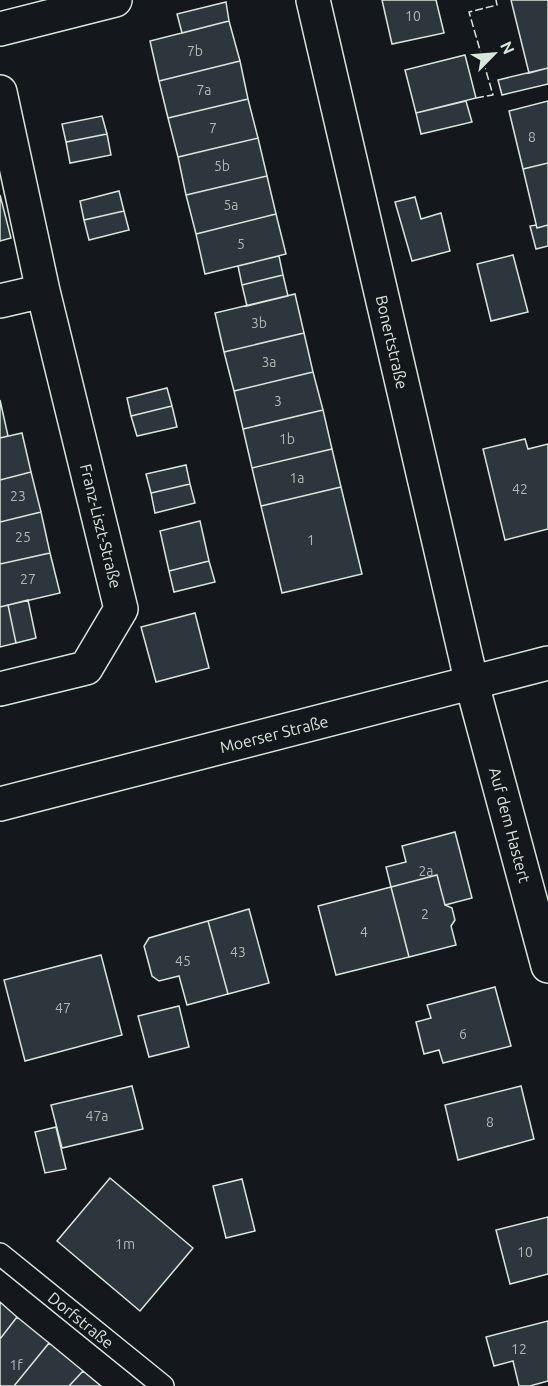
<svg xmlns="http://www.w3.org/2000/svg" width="548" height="1386" viewBox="0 0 548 1386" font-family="Ubuntu,sans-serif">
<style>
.building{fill:#2c363c;stroke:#d8e6dc;stroke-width:1.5}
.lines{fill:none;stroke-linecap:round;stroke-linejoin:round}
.lane-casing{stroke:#d8e6dc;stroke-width:24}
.street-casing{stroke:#d8e6dc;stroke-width:36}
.secondary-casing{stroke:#d8e6dc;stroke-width:36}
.lane{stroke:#14181c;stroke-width:21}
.street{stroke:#14181c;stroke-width:33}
.secondary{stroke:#14181c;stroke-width:33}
.fence{stroke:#d8e6dc;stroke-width:1.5;stroke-dasharray:8 3;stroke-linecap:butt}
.labels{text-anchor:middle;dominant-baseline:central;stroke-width:4.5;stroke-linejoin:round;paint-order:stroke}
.number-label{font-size:14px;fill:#adbab4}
.street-label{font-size:16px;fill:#d8e6dc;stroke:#14181c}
</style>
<rect width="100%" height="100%" fill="#14181c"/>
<!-- building -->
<path class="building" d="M382,0H436L444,33L392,44Z
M511,0H548V68L529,73Z
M226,2L229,21L182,33L177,14Z
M229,21L240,61L159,81L150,41Z
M465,55L476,98L416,113L405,70Z
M240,61L248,99L168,118L159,81Z
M548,68V84L502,95L498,80Z
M248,99L258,138L178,157L168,118Z
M466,101L472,122L421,134L416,113Z
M548,101V163L523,169L509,111Z
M102,116L107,134L66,142L62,124Z
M107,134L111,155L70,163L66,142Z
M258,138L267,176L186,195L178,157Z
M548,163V225L537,228L523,169Z
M267,176L276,214L196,234L186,195Z
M119,191L124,211L84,220L80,201Z
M0,195L11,238L0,241Z
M415,197L421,219L441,213L450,251L412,261L395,202Z
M124,211L129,230L89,240L84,220Z
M276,214L286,254L205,274L196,234Z
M536,225L537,228L548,225V246L536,249L530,226Z
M513,255L528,312L491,321L477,264Z
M279,256L283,275L242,285L238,266Z
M283,275L288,296L247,306L242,285Z
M295,294L304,333L224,352L215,313Z
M304,333L313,372L234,391L224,352Z
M313,372L323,410L243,429L234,391Z
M167,388L172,406L131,416L127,398Z
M0,400L8,436L0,438Z
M172,406L177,427L137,436L131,416Z
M323,410L332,449L252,468L243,429Z
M22,433L31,472L0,480V438Z
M525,439L528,449L548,444V529L505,540L483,449Z
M332,449L341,487L261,506L252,468Z
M186,465L190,484L151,493L146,474Z
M31,472L41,512L0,522V480Z
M190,484L195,503L155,513L151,493Z
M341,487L362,574L282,593L261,506Z
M41,512L50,553L0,564V522Z
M200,521L209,561L169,571L160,531Z
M50,553L60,593L0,607V564Z
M209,561L215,582L174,592L169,571Z
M28,600L36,638L16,643L8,605Z
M8,605L16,643L0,647V607Z
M195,613L209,668L156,682L141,627Z
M455,832L472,898L445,905L437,875L391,887L386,867L406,862L402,846Z
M437,875L445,905L452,908L455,920L451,926L456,945L409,957L391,887Z
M391,887L409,957L336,975L318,906Z
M249,909L269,983L228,994L208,921Z
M208,921L228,994L187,1005L179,976L159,981L152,976L144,946L149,938Z
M101,955L122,1035L25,1061L4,980Z
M495,987L511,1046L443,1063L439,1050L424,1054L416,1022L431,1018L427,1005Z
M179,1006L189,1047L149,1057L138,1016Z
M132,1086L143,1129L62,1148L51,1105Z
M521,1086L534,1139L458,1160L445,1105Z
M56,1127L66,1169L45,1173L35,1132Z
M110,1178L193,1248L140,1311L57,1241Z
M242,1179L255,1231L226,1238L213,1186Z
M548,1217V1274L510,1284L496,1230Z
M0,1302L17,1317L0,1339Z
M17,1317L49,1343L14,1386H0V1339Z
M548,1321V1381L530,1386H519L513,1361L494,1366L486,1337Z
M49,1343L83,1371L69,1386H14Z
M83,1371L101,1386H69Z"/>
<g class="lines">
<!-- lane casing -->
<g class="lane-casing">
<path id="lane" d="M0,1254L163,1386"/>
</g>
<!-- street casing -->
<g class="street-casing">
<path id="street" d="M313,0L472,684L548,966
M0,29L115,0
M0,92L43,291L121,609L86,668L0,689
M0,301L43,291"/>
</g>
<!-- secondary casing -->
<g class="secondary-casing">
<path id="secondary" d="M0,804L548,663"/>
</g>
<!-- lane -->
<use href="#lane" class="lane"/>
<!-- street -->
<use href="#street" class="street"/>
<!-- secondary -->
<use href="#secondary" class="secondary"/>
<!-- fence -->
<path class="fence" d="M476,98L493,95L469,12L497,5L496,0"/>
</g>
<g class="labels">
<!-- number labels -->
<g class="number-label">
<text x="413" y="16">10</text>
<text x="195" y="51">7b</text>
<text x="204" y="90">7a</text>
<text x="213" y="128">7</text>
<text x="532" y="137">8</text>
<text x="222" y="166">5b</text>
<text x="231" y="205">5a</text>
<text x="241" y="244">5</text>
<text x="259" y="323">3b</text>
<text x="269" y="362">3a</text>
<text x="278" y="401">3</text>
<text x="287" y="439">1b</text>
<text x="297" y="478">1a</text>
<text x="520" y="489">42</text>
<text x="18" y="496">23</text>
<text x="23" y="537">25</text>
<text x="311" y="540">1</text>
<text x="28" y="579">27</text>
<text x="426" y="871">2a</text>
<text x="425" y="914">2</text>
<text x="364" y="932">4</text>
<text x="238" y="952">43</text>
<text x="183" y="961">45</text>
<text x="63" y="1008">47</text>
<text x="463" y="1034">6</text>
<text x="97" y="1116">47a</text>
<text x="490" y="1122">8</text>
<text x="125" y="1244">1m</text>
<text x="525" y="1252">10</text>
<text x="519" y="1349">12</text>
<text x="16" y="1365">1f</text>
</g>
<!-- street labels -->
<g class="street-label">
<text transform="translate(392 342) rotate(77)">Bonertstraße</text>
<text transform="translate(101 526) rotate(76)">Franz-Liszt-Straße</text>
<text transform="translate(274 734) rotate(-14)">Moerser Straße</text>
<text transform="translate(510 825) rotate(75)">Auf dem Hastert</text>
<text transform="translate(81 1320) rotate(39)">Dorfstraße</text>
</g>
</g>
<!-- north arrow -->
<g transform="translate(494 54) rotate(65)" stroke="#14181c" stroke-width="4.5" paint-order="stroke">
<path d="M0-4.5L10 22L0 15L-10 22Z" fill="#d8e6dc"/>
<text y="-9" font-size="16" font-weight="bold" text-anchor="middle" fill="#d8e6dc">N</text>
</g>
</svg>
